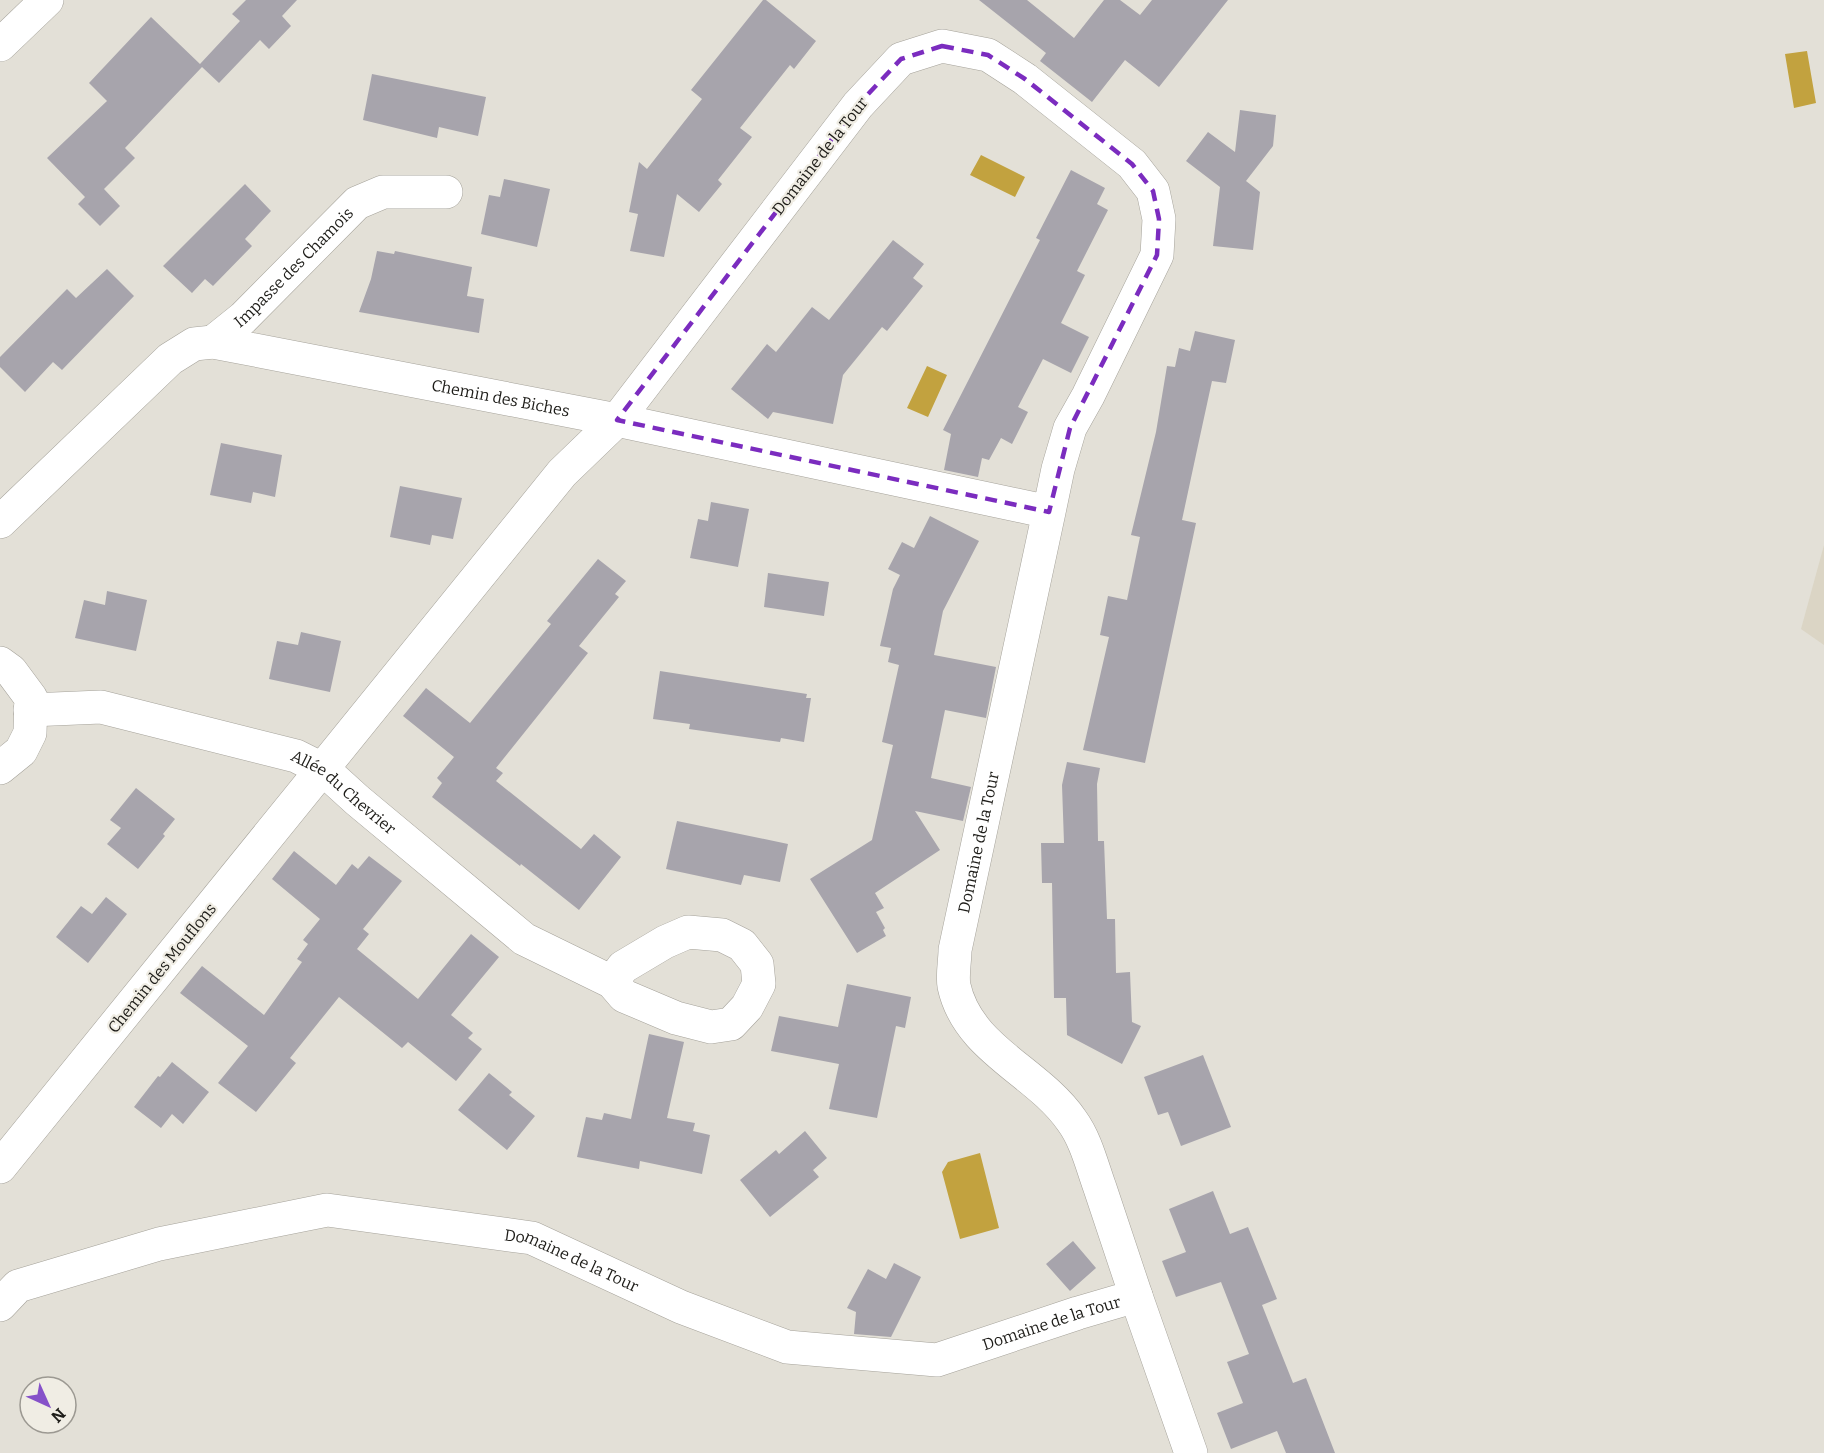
<svg xmlns="http://www.w3.org/2000/svg" width="1824" height="1453" viewBox="0 0 1824 1453" font-family="Bitter,serif">
<style>
.built{fill:#dbd5c5}
.water{fill:#c2a23f}
.building{fill:#a7a4ac}
.lines{fill:none;stroke-linecap:round;stroke-linejoin:round}
.minor-casing{stroke:#a5a29a;stroke-width:34}
.minor{stroke:#fff;stroke-width:33}
.marked{fill:none;stroke:#7b2cbf;stroke-width:4.5;stroke-dasharray:12 8;stroke-linejoin:round}
.labels{text-anchor:middle;dominant-baseline:central;stroke-width:4.5;stroke-linejoin:round;paint-order:stroke}
.street-label{font-size:16px;fill:#1d1c18;stroke:#f0ede4}
</style>
<rect width="100%" height="100%" fill="#e3e0d7"/>
<!-- built -->
<path class="built" d="M1824,545V645L1801,629Z"/>
<!-- water -->
<path class="water" d="M1807,51L1816,103L1794,108L1785,54Z
M981,155L1025,177L1015,197L970,175Z
M927,366L947,375L928,417L907,408Z
M980,1153L999,1228L960,1239L942,1172L948,1162Z"/>
<!-- building -->
<path class="building" d="M246,0H297L282,16L291,26L269,49L260,40L219,83L202,67L125,148L135,158L104,189L120,206L100,226L78,204L85,197L47,158L107,101L89,83L151,17L200,64L240,21L232,14Z
M763,0H766L816,41L794,69L790,65L740,128L752,137L718,180L722,184L699,212L677,194L664,257L630,251L638,214L629,212L639,162L647,169L702,99L691,90Z
M979,0H1027L1074,38L1104,0H1120L1140,15L1152,0H1228L1159,87L1125,60L1092,102L1040,61L1046,53Z
M372,74L486,97L478,136L439,127L437,138L363,120Z
M1240,110L1276,115L1273,146L1246,181L1260,192L1253,250L1213,246L1220,187L1186,161L1208,132L1235,152Z
M1071,170L1105,188L1097,204L1108,210L1077,271L1085,275L1061,323L1089,337L1071,373L1043,359L1018,407L1028,412L1012,444L1001,438L989,460L982,458L978,477L944,470L951,434L943,430L1040,240L1036,238Z
M504,179L550,189L537,247L481,234L489,195L500,197Z
M245,184L271,211L245,239L252,246L213,286L205,279L192,293L163,266Z
M893,240L924,264L913,278L923,286L887,331L882,327L843,375L833,424L773,412L768,419L731,389L767,344L776,352L812,307L829,320Z
M377,251L394,254L395,251L472,267L467,296L484,299L479,333L359,312L371,279Z
M107,269L134,296L62,370L53,362L25,392L0,367V357L67,289L76,298Z
M1195,331L1235,340L1226,383L1212,381L1197,450L1182,520L1196,523L1145,763L1083,750L1109,637L1100,635L1108,596L1127,600L1140,537L1131,535L1156,432L1167,366L1175,367L1179,348L1190,351Z
M221,443L282,455L275,497L253,492L251,503L210,495Z
M400,486L462,498L453,539L432,535L430,545L390,537Z
M711,502L749,509L738,567L690,558L698,519L708,521Z
M930,516L979,541L943,611L934,655L996,667L986,718L945,710L931,778L971,787L963,821L915,811L940,850L875,893L884,908L876,912L885,928L883,930L886,936L857,953L810,879L872,840L893,745L882,742L899,665L888,662L891,648L880,646L893,589L900,575L888,569L902,542L914,548Z
M598,559L626,581L615,594L619,597L579,646L588,653L496,768L503,773L496,781L581,849L594,834L621,857L579,910L521,864L520,866L432,797L442,783L437,778L454,757L403,716L426,688L470,723L551,624L547,621Z
M768,573L829,582L824,616L764,607Z
M107,591L147,600L136,651L75,638L84,600L105,605Z
M301,632L341,641L330,692L269,679L277,641L298,645Z
M660,671L807,694L806,698H811L804,742L781,738L780,742L689,729L690,724L653,719Z
M1067,762L1100,768L1097,784L1098,841H1104L1107,919H1115L1116,973L1130,972L1132,1022L1141,1026L1122,1064L1067,1035L1066,998H1054L1052,883H1042L1041,843H1064L1062,785Z
M136,788L175,819L163,834L165,836L138,869L107,844L121,828L110,820Z
M677,821L788,844L780,882L744,875L741,885L666,869Z
M294,851L336,885L352,864L358,869L369,856L402,881L363,929L369,934L357,949L418,999L471,934L499,957L451,1015L473,1033L468,1038L482,1049L456,1081L408,1042L402,1048L339,997L290,1058L296,1063L256,1112L218,1083L248,1046L180,993L202,966L264,1015L302,962L297,959L308,944L303,940L320,919L272,879Z
M106,897L127,914L88,963L56,937L81,906L92,914Z
M847,984L911,997L905,1028L896,1026L877,1118L829,1109L839,1064L771,1051L779,1016L838,1027Z
M649,1034L684,1042L667,1118L695,1123L693,1131L710,1135L702,1174L640,1161L639,1169L577,1157L586,1117L602,1120L604,1113L631,1119Z
M1203,1055L1231,1127L1181,1146L1168,1112L1158,1115L1144,1077Z
M172,1062L209,1092L183,1124L172,1114L161,1128L134,1107L158,1076L160,1077Z
M489,1073L512,1092L509,1095L535,1116L507,1150L458,1110Z
M805,1131L827,1158L813,1170L819,1177L770,1217L740,1180L776,1150L779,1154Z
M1213,1191L1230,1234L1248,1227L1277,1299L1262,1305L1293,1383L1306,1378L1335,1453H1286L1277,1431L1231,1449L1217,1413L1243,1403L1227,1362L1249,1354L1221,1282L1176,1297L1162,1261L1186,1252L1169,1209Z
M1073,1241L1096,1268L1070,1291L1046,1264Z
M894,1263L921,1277L891,1337L854,1334L856,1312L847,1308L868,1269L886,1279Z"/>
<g class="lines">
<!-- minor casing -->
<g class="minor-casing">
<g id="minor">
<path d="M0,45L47,0"/>
<path id="s1" d="M213,342L243,318L357,203L383,192H446"/>
<path id="s2" d="M0,522L170,359L194,344L213,342L617,420L562,473L0,1167"/>
<path d="M0,663L11,671L31,698L30,733L21,751L0,768"/>
<path id="s3" d="M30,710L101,707L296,756L324,770L357,800L524,939L612,982L624,996L676,1018L711,1027L731,1024L747,1007L759,984L757,964L742,945L722,935L688,932L665,942L623,967L612,982"/>
<path d="M1136,1296L1191,1453"/>
<path id="s4" d="M0,1305L18,1286L159,1244L327,1210L532,1238L681,1307L787,1347L937,1360L1078,1313L1136,1296C1124,1260 1112,1224 1100,1188C1092,1166 1086,1140 1072,1121C1038,1071 968,1050 954,986C952,975 955,961 955,950L1049,512L1058,469L1070,428L1088,396L1157,255L1159,219L1153,191L1132,164L1025,79L988,55L942,46L901,59L858,105L617,420L1049,512"/>
</g>
</g>
<!-- minor -->
<use href="#minor" class="minor"/>
</g>
<!-- marked area -->
<path class="marked" d="M942,46L988,55L1025,79L1132,164L1153,191L1159,219L1157,255L1070,428L1049,512L617,420L858,105L901,59Z"/>
<g class="labels">
<!-- street labels -->
<g class="street-label">
<text transform="translate(820 156) rotate(-52)">Domaine de la Tour</text>
<text stroke="none"><textPath href="#s1" startOffset="110">Impasse des Chamois</textPath></text>
<text stroke="none"><textPath href="#s2" startOffset="576">Chemin des Biches</textPath></text>
<text stroke="none"><textPath href="#s3" startOffset="332">Allée du Chevrier</textPath></text>
<text stroke="none"><textPath href="#s4" startOffset="1704">Domaine de la Tour</textPath></text>
<text transform="translate(162 968) rotate(-51)">Chemin des Mouflons</text>
<text stroke="none"><textPath href="#s4" startOffset="596">Domaine de la Tour</textPath></text>
<text stroke="none"><textPath href="#s4" startOffset="1100">Domaine de la Tour</textPath></text>
</g>
</g>
<!-- north arrow -->
<g transform="translate(48 1405) rotate(135)"><circle r="28" fill="#f0ede4" stroke="#9c9992" stroke-width="1.5"/>
<path d="M0-4.5L10 22L0 15L-10 22Z" fill="#8651c9"/>
<text y="-9" font-size="16" font-weight="bold" text-anchor="middle" fill="#1d1c18">N</text>
</g>
</svg>
